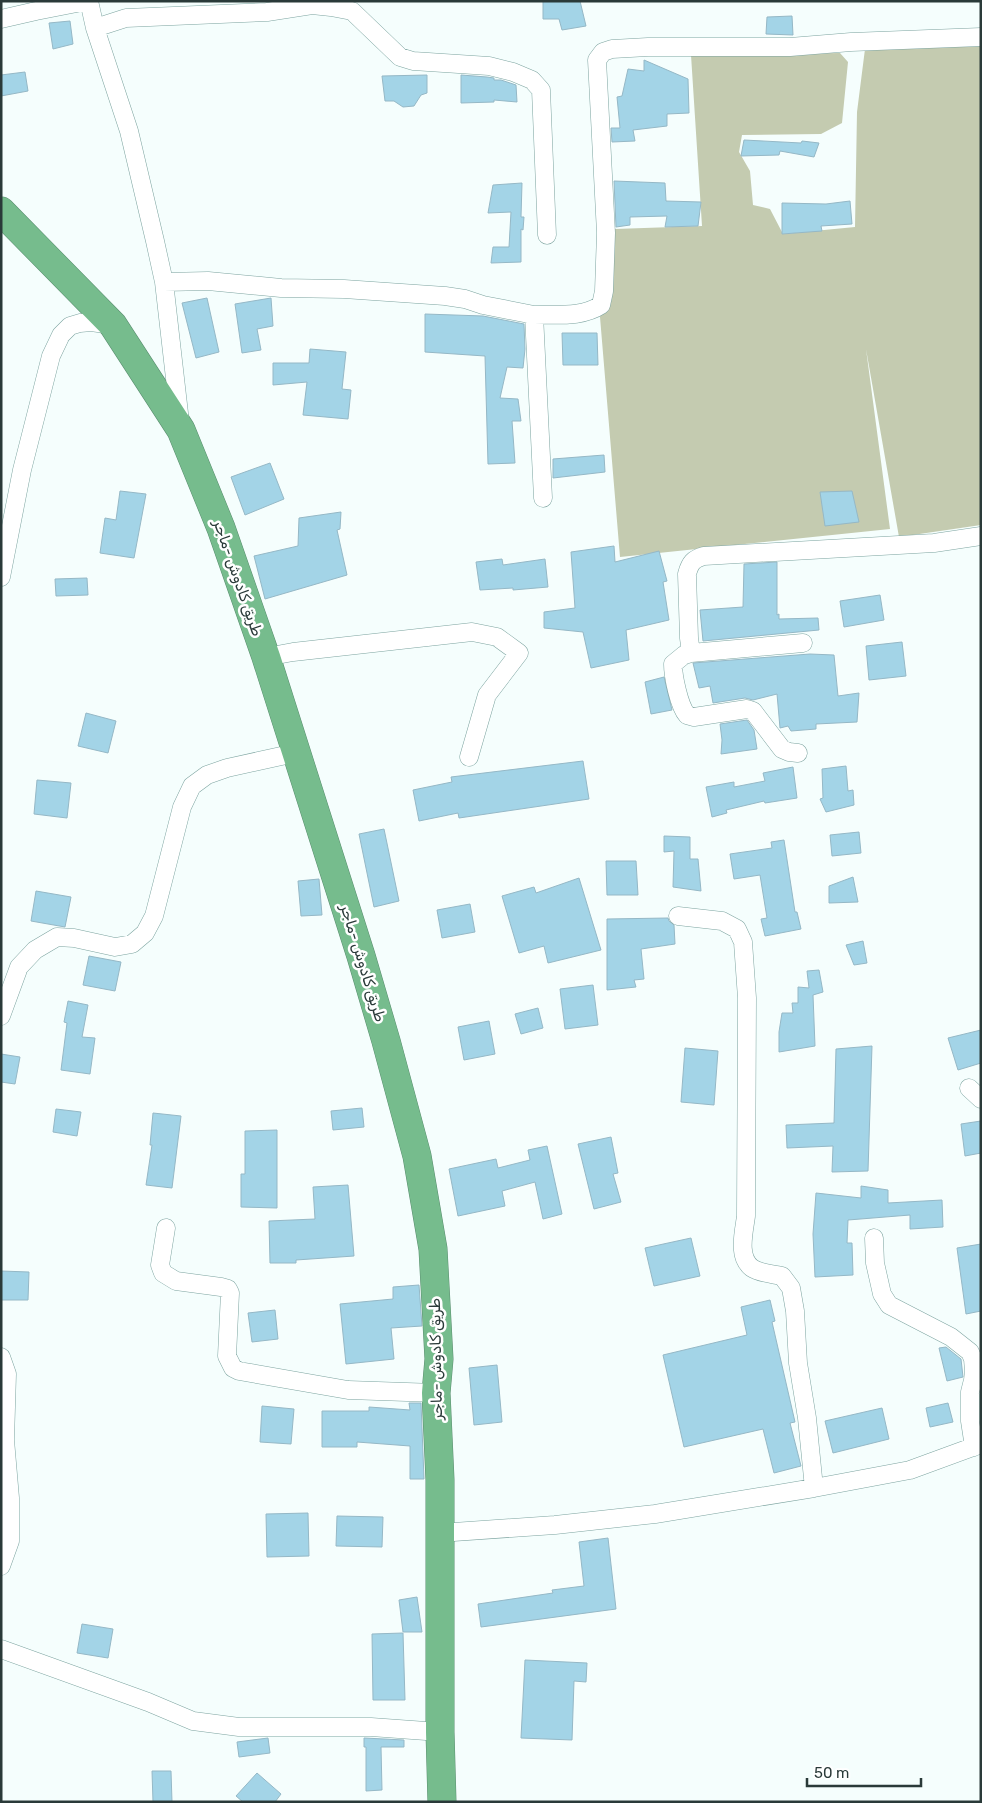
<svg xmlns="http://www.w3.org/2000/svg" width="982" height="1803" viewBox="0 0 982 1803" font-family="Rubik,Cairo,sans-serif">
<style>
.green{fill:#c4cbb0}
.building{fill:#a3d4e7;stroke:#95b8c6}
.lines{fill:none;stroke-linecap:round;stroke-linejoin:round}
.street-casing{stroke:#7da4a0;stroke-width:19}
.highway-casing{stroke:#5b8e70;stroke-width:29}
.street{stroke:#fff;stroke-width:18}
.highway{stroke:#76bc8d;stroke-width:28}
.labels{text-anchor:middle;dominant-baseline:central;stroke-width:5;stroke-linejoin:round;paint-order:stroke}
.street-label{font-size:15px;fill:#2a3a39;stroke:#fff}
</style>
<rect width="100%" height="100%" fill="#f5fefd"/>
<!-- green -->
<path class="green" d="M981,46V525L899,537L866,349L890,529L620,557L600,317L615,229L702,226L691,55L840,53L848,62L842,123L821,134L742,135L739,152L750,171L753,205L770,209L783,234L855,227L857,112L865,49Z"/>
<!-- building -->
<path class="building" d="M543,1H580L586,26L562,30L559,19H543Z
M792,16L793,35L766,34L767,17Z
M70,21L73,44L53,49L49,23Z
M644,60L688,79L689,113L667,114V126L633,130L635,141L612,142L611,128H620L617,97L622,96L628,69L644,71Z
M25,72L28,91L1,96V75Z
M427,75V93L421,95L414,106L403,107L394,101H385L382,76Z
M461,75L487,77L494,78V80H501L516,85L517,102L494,100V102L461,103Z
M744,140L801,143L802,141L819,143L814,157L780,151L779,155L741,156Z
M614,181L665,183L666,201L701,202L698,226L665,227L667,216L630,217V225L616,227Z
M522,183L521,217H524L523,230L521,229V262L491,263L493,247H509L511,212L488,213L493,185Z
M850,201L852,224L821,226L822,231L782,234V203L826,204Z
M207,298L219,352L196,358L182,303Z
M271,298L273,326L257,329L261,350L242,353L235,304Z
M425,314L483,316L524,324L525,349L523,368L507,367L500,398L518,399L521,421H512L515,463L488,464L485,356L425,352Z
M562,333H597L598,365H563Z
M310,349L346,352L342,389L351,390L348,419L303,415L307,382L273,385V363H309Z
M604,455L605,472L553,478V459Z
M270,463L284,499L245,515L231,477Z
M120,491L146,494L134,558L100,553L105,518L116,520Z
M852,491L859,522L825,526L820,492Z
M341,512L340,529L337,530L347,575L265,599L254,556L298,546L299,518Z
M614,546L615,562L659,551L667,581L663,582L669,620L626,630L629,660L591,668L583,632L544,628V612L575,608L571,552Z
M502,559L503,565L545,559L548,587L513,590V588L480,590L476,562Z
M777,562V615L779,614V619L818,618L819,630L703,641L700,610L743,607L744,564Z
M87,578L88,595L56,596L55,579Z
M880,595L884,620L844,627L840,601Z
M902,642L906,676L869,680L866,646Z
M810,654L834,655L838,696L859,693L857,722L816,724V729L791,731L788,726L780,728L777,694L753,700L745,698L713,703L710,686L699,688L693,663Z
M664,677L672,710L651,714L645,682Z
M86,713L116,721L108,753L78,746Z
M747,720L754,730L757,749L721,754L722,740L720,724Z
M583,761L589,799L459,818L458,813L419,821L413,790L452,782L451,777Z
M846,766L848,791L853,790L854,805L826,812L820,799L823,798L822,769Z
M793,767L797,798L765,803L764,801L726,810L727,813L712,817L706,787L734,782V787L765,781L763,773Z
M37,780L71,783L67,818L34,814Z
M384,829L399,901L374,907L359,834Z
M859,832L861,853L832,856L830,835Z
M664,836L690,837V859H698L701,891L673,887L674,851L664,852Z
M784,840L795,912H797L801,929L765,936L761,919L767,918L760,875L734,879L730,854L772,848L771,842Z
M606,861H636L638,895H607Z
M853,877L858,902L829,903V886Z
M579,878L601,950L548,963L544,946L519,953L502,896L534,887L536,893Z
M319,879L322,915L301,916L298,881Z
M36,891L71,897L65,927L31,921Z
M470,904L475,932L442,938L437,910Z
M668,918L669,921L674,925L675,944L641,949L644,979L634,980L636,987L607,990V919Z
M863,941L867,963L854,965L846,945Z
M89,956L121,962L115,991L83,985Z
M819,970L823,992L813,995L815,1046L779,1052V1032L782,1013H793L792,1003H798V987L809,988L807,971Z
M593,985L598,1025L565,1029L560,989Z
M68,1001L88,1005L82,1037L95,1038L90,1074L61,1070L67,1023L64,1022Z
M538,1008L543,1028L521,1034L515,1014Z
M489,1021L495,1054L464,1060L458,1027Z
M981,1030V1063L958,1070L948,1038Z
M872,1046L868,1171L832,1172L833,1146L787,1148L786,1125L834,1123L836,1049Z
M685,1048L718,1051L714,1105L681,1102Z
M1,1054L20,1057L15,1084L1,1082Z
M362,1108L364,1127L333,1130L331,1111Z
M56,1109L81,1112L77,1136L53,1132Z
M153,1113L181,1116L172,1188L146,1185L152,1145H150Z
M981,1121V1153L965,1156L961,1124Z
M277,1130V1208L241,1207V1174H245V1131Z
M611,1137L618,1173L613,1174L621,1202L594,1209L578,1144Z
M547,1146L562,1214L543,1219L535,1182L502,1191L505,1206L458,1216L449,1169L496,1159L498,1168L530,1160L528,1150Z
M348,1185L354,1256L296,1260V1263H270L269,1221L315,1219L313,1187Z
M861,1186L888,1190V1203L942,1200L943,1227L910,1229V1215L848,1220L847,1243H852L853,1275L815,1277L813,1234L816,1193L861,1198Z
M691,1238L700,1276L654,1286L645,1248Z
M981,1244V1311L966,1314L957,1248Z
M1,1271L29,1272L28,1300H1Z
M419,1285L422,1326L391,1328L394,1359L346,1364L340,1304L393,1299V1287Z
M770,1300L775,1321L772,1322L795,1422L790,1423L801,1466L774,1473L763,1429L684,1447L663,1355L747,1335L741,1307Z
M275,1310L278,1339L252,1342L248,1313Z
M946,1347L961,1359L963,1377L947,1381L939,1348Z
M497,1365L502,1422L474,1425L469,1368Z
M409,1403H421L424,1479H410V1446L357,1442V1447H322V1411H369V1407L410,1410Z
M948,1403L953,1422L930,1427L926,1408Z
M262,1406L294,1409L291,1444L260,1442Z
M882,1408L889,1439L833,1453L825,1421Z
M308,1513L309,1556L267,1557L266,1514Z
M337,1516L383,1517L382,1547L336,1546Z
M608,1538L616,1609L481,1627L478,1604L553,1593L552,1590L584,1586L579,1542Z
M417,1597L422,1632H403L399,1600Z
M82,1624L113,1629L108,1658L77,1653Z
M403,1633L405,1700H373L372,1634Z
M525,1660L587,1663L586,1682L574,1681L572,1740L521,1738Z
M268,1738L270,1753L239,1757L237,1742Z
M364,1738L404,1740V1747H381L382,1790L366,1791V1747H364Z
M152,1771H171L172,1802H153Z
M257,1773L281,1794L275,1802H243L236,1796Z"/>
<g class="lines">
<!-- street casing -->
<g class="street-casing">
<path id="street" d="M89,1L95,28L129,131L155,241L164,282L180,422
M1,19L36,11L87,1
M95,28L126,18L267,12L312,5L331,7L352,11L400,57L413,61L489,66L513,72L532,80L541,90L547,235
M164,282L208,281L281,288L344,289L445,296L465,299L483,305L534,315L543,498
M534,315C557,314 581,318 601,305L604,291L606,233L597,60L603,52L612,49L648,47H790L851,42L981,37
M1,577L22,470L51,356L61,335L70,326L80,323L91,322L113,325
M803,643L691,653L689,638L687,574C690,563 693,559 704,556L934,543L981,536
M691,653L684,655L673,664C673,676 679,706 687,715L694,717L747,709L753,711L782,749L789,752L798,753
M266,657L293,652L472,632L497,637L519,653L487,695L469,757
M678,916L722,921L737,929L743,942L747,998L746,1216C744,1232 737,1257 752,1268C759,1273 773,1274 782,1276L791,1288L795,1311L798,1363L807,1418L814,1488
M1,1016L19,967L35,950L57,937L74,938L115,947L132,944L145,933L154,916L182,807L192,786L207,775L227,768L295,753
M969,1088L981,1099
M166,1228L160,1265L163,1273L176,1281L221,1287L228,1289L230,1293L227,1356L233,1368L239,1371L348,1390L436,1393
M874,1238L875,1263L882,1294L889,1305L951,1337L970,1352L973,1359L974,1371L973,1380L970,1392V1421L974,1447
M1,1357L7,1374L5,1440L10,1498V1541L1,1566
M439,1533L555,1525L655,1514L814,1488L910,1470L981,1444
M1,1649L148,1702L193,1721L239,1727H371L440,1732"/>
</g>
<!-- highway casing -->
<g class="highway-casing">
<path id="highway" d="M1,211L113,325L181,430L221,528L266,657L361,956L386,1041L417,1156L433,1249L439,1359L436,1393L440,1480V1732L442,1802"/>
</g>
<!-- street -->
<use href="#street" class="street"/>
<!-- highway -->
<use href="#highway" class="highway"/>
</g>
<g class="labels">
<!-- street labels -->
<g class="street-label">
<text transform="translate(238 578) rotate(71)">طريق كادوش -ماجر</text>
<text transform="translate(363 963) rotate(73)">طريق كادوش -ماجر</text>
<text transform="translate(436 1359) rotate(-91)">طريق كادوش -ماجر</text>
</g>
</g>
<!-- border -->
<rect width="982" height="1803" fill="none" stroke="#2a3a39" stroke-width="5"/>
<!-- scale -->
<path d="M807 1778v8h114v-8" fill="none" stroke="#2a3a39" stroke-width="2.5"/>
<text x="814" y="1778" font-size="15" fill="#2a3a39" stroke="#ffffff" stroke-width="4" paint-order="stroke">50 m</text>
</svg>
